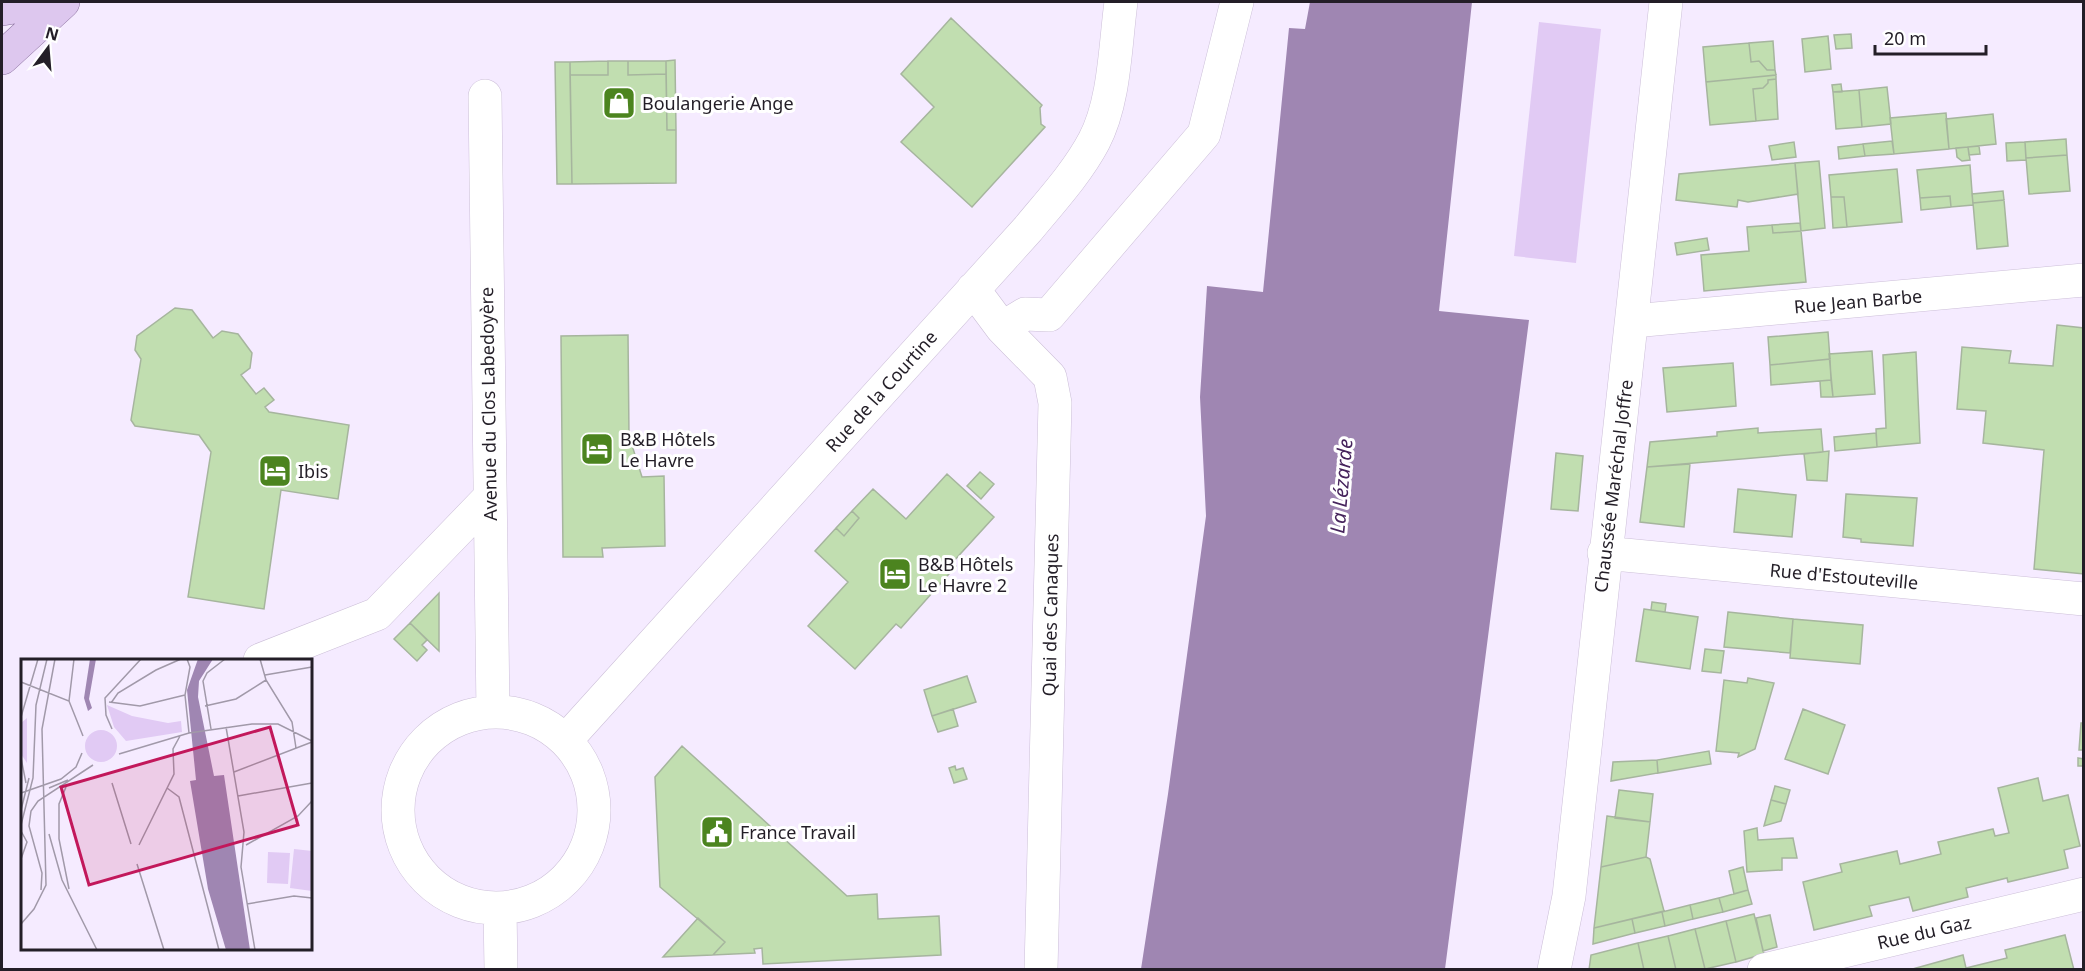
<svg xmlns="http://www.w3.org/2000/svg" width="2085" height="971" viewBox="0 0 2085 971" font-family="'Noto Sans',sans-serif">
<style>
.green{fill:#e1caf4}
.water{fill:#9f86b2}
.building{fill:#c1deb0;stroke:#a6b59e;stroke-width:1.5}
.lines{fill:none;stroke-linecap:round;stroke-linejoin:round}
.minor-casing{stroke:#ccbfd8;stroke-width:34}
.major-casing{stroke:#8d74a1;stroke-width:34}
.minor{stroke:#fff;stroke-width:33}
.major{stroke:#ddc7ee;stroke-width:33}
.labels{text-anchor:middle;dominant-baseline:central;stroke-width:6;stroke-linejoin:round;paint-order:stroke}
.poi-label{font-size:18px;fill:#231e27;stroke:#fff;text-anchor:start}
.street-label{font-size:18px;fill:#231e27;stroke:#fff}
.water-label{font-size:20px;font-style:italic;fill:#46245c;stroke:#fff}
.inset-road{fill:none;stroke:#a199a9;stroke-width:1.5}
.view{fill:#c2185b;fill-opacity:0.15;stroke:#c2185b;stroke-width:3}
.inset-edge{fill:none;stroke:#231e27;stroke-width:3}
</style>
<rect width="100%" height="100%" fill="#f5ebff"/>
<!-- green -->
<path class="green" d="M1539,22L1601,29L1576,263L1514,256Z"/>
<!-- water -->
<path class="water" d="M1310,2H1472L1439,311L1529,320L1445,969H1141L1168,794L1206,516L1200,397L1207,286L1263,292L1289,28L1305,29Z"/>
<!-- building -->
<path class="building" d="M951,18L1042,105L1040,108L1041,124L1045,127L972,207L901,142L934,107L901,74Z
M1851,34L1852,48L1836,49L1834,35Z
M1828,36L1831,69L1805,72L1802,39Z
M1773,41L1775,70H1767L1759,61L1751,62L1749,43Z
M1749,43L1751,62L1759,61L1767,70H1775L1776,75L1706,82L1703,47Z
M675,60L676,130H667L666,61Z
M608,61H628V75L666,74L667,130H676V183L572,184L570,75H608Z
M608,61V75H570V62Z
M628,61H666V74L628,75Z
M555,62H570L572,184H557Z
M1776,75V79L1768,80V83L1763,88L1753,89L1756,121L1710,125L1706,82Z
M1776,79L1778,119L1756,121L1753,89L1763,88L1768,83V80Z
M1841,84L1842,92H1833L1832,85Z
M1887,87L1891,124L1862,127L1859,90Z
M1859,90L1862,127L1836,129L1833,92Z
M1946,113L1949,149L1894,154L1890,118Z
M1993,114L1996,144L1949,149L1946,119Z
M2066,139L2067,155L2026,158L2025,142Z
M1892,141L1894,154L1865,156L1863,144Z
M1794,142L1796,157L1772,160L1769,146Z
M2025,142L2026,160L2007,161L2006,143Z
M1863,144L1865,156L1839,159L1838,147Z
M1979,146L1980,154L1969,155L1968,147Z
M1968,147L1970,160L1962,161L1957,157L1956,148Z
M2067,155L2070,191L2029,194L2026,158Z
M1819,161L1825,228L1801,231L1795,163Z
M1795,163L1798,194L1748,202L1738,200L1737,207L1676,200L1679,174Z
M1970,165L1973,205L1951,207L1950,196L1920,198L1917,170Z
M1897,169L1902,222L1847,227L1844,197H1831L1829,175Z
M2003,191L2004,200L1973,203L1972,194Z
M1950,196L1951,207L1921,210L1920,198Z
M1831,197H1844L1847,227L1833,228Z
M2004,200L2008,246L1977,249L1973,203Z
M1800,223L1801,231L1773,233L1772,225Z
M1772,225L1773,233L1801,231L1806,282L1704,291L1701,255L1749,251L1747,227Z
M1707,238L1709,250L1677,255L1675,243Z
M175,308L192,310L213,338L222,331L238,334L252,353L250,368L241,375L256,394L264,388L274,400L265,407L269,412L349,425L338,499L281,490L264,609L188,597L211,452L199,435L135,426L131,420L141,359L135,350L137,336Z
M2057,325L2084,328V574L2034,569L2044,450L1983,443L1986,411L1957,409L1962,347L2011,351L2009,363L2053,366Z
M1828,332L1830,359L1770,365L1768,337Z
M628,335L629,436L642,477L664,476L665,546L602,548L603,557H563L561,336Z
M1872,351L1875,394L1833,397L1829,354Z
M1916,352L1920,443L1877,447L1876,429L1886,428L1883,355Z
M1830,359L1831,380L1771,385L1770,365Z
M1733,363L1736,406L1667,412L1663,368Z
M1831,380L1833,397H1821L1820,381Z
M1758,428V433L1821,429L1823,452L1647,467L1650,442L1717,436V432Z
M1876,433L1877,447L1835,451L1834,437Z
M1829,451L1827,481L1807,480L1804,454Z
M1556,453L1583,456L1578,511L1551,509Z
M1690,464L1684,527L1640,522L1647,467Z
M980,472L994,484L981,499L967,486Z
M947,474L994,517L952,563L956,566L901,628L896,624L855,669L808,626L848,582L815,551L836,528L844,536L859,518L852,511L873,489L906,519Z
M1738,489L1796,495L1792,537L1734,532Z
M1846,494L1917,498L1913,546L1861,542V539L1843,537Z
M852,511L859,518L844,536L836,528Z
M439,593V651L410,623Z
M1652,602L1666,604L1665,612L1651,610Z
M1644,609L1698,617L1690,669L1636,661Z
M1728,612L1793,619L1790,653L1724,647Z
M1793,619L1863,625L1860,664L1790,658Z
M410,623L427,640L422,645L427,650L417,661L394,639Z
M1705,649L1724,651L1721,673L1702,671Z
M967,676L976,702L932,716L924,690Z
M1748,678L1774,683L1755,749L1738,757L1739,753L1716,751L1724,680L1747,683Z
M953,709L958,726L938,732L932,716Z
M1803,709L1845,725L1828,774L1785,759Z
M2081,723H2084V750H2079Z
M682,746L847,896L877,894L878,919L939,916L941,955L763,964L762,948L754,949L755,953L713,955L725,942L660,887L655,777Z
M1709,751L1711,764L1658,773L1657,760Z
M2078,758L2084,759V766H2078Z
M1657,760L1658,773L1611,781L1613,762Z
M955,766L956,770L963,768L967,779L954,783L949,768Z
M2038,778L2043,801L2068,795L2080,846L2064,850L2068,868L2008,882L2007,878L1966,888L1968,897L1913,911L1909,897L1869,906L1872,916L1814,930L1803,882L1842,872L1840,864L1897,851L1900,864L1941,854L1938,842L1993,829L1995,836L2009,833L1998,788Z
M1775,786L1790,790L1786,804L1771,800Z
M1619,790L1653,794L1650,822L1615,818Z
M1771,800L1786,804L1781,821L1764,826Z
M1607,816L1650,822L1646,857L1601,867Z
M1757,828L1758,840L1793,838L1797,858H1782V870L1747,872L1744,831Z
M1646,857L1650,859L1664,911L1594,928L1601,867Z
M1743,867L1748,890L1734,894L1729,871Z
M1748,890L1752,904L1723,912L1719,898Z
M1719,898L1723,912L1693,919L1690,905Z
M1690,905L1693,919L1665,926L1662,912Z
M1662,912L1665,926L1635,933L1632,919Z
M1754,914L1764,954L1736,962L1726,921Z
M1770,915L1777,947L1763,951L1756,918Z
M698,918L725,942L713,955L663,957Z
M1632,919L1635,933L1593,944L1594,928Z
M1726,921L1736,962L1705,969L1695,929Z
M1695,929L1705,969L1676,970L1668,936Z
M2065,935L2074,970H1909L1963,955L1966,968L2007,958L2005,950Z
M1668,936L1676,970H1644L1638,943Z
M1638,943L1644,970H1589L1591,955Z"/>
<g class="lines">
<!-- minor casing -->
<g class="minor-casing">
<path id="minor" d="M485,96L493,712
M973,289L1002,328L1050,377L1055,403L1041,970
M1633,321L2084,280
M1002,328L1025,314L1049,315L1204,134L1237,2
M1604,553L2084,599
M260,660L377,614L489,498
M398 810a98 98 0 1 1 196 0a98 98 0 1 1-196 0Z
M566,740L1028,229C1051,201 1077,173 1094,141C1115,101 1115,46 1121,2
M500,909L501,970
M1554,970L1569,896L1666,2
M1764,970L2084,894"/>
</g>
<!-- major casing -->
<g class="major-casing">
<path id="major" d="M2,9L43,2
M2,58L63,2"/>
</g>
<!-- minor -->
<use href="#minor" class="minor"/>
<!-- major -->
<use href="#major" class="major"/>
</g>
<!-- icons -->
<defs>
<g id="shop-square" transform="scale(1.725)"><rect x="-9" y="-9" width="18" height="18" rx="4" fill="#4c841f" stroke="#fff"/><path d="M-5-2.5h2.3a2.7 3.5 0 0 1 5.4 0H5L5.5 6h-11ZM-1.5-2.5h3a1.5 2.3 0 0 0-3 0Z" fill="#fff"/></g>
<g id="hotel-square" transform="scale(1.725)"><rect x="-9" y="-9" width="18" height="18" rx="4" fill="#4c841f" stroke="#fff"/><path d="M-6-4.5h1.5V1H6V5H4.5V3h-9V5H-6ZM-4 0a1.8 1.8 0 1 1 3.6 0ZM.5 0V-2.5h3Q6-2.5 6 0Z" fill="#fff"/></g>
<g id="civic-square" transform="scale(1.725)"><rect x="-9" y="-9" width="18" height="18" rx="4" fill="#4c841f" stroke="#fff"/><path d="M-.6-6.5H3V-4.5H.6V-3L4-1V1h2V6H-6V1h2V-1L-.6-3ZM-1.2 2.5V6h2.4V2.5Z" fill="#fff"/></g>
</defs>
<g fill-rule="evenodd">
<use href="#shop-square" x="619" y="103"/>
<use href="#hotel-square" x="597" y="449"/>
<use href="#hotel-square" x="275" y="471"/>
<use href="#hotel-square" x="895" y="574"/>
<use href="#civic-square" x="717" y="832"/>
</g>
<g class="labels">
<!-- poi labels -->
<g class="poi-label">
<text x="642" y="103">Boulangerie Ange</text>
<text x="620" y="439">B&amp;B Hôtels<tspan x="620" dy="21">Le Havre</tspan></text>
<text x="298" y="471">Ibis</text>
<text x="918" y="564">B&amp;B Hôtels<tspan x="918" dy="21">Le Havre 2</tspan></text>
<text x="740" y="832">France Travail</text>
</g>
<!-- street labels -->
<g class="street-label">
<text transform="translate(1858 301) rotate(-5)">Rue Jean Barbe</text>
<text transform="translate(881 391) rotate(-48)">Rue de la Courtine</text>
<text transform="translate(488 404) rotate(-91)">Avenue du Clos Labedoyère</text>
<text transform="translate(1613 486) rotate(-83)">Chaussée Maréchal Joffre</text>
<text transform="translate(1844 576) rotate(5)">Rue d'Estouteville</text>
<text transform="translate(1050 615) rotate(-89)">Quai des Canaques</text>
<text transform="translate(1924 932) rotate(-13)">Rue du Gaz</text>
</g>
<!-- water labels -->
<g class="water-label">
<text transform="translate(1341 486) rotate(-85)">La Lézarde</text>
</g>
</g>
<!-- overview -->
<g transform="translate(21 659)">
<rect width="291" height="291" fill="#f5ebff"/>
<path d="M86,46L111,57L147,64L160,62L161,73L105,82L93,68ZM6,59V104L0,95V64ZM64 87a16 16 0 1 1 32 0a16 16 0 1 1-32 0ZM273,190L291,192V232L269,229ZM247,193L269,194L267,225L246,224Z" fill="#e1caf4"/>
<path d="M69,0H75L68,40L71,49L67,52L63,39ZM177,0H192L178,22L177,38L193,117L203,116L229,291H205L187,230L169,122L175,121L166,31Z" fill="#9f86b2"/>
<path class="inset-road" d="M166,0L169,8L164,36L168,74M239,0L245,21L271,63L275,89M244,16L291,8M0,23L48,42L62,77M48,42L53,0M88,43L119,47L164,36M90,44L97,34L135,11L160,0M184,47L215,40L245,21M0,58L17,0M205,68L223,173L220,208L234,291M91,70L85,56L84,39L120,0M190,70L182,22L186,14L204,0M98,95L168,74L231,65H257L291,82M0,99L5,124M213,113L291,83M91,124L110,185M45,128L38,145V180L48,230M28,129L47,121M146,129L158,138L198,291M0,134L40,120L55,108L61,94M217,137L291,124M0,151L8,119M0,166L12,119L15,46L26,0M0,172L6,183L0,200M28,175L41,221L76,291M118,186L153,115L152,90L159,77M225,186L277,157L291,142M116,205L143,291M20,231L21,214L8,167L10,152L17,142L72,106M226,245L273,237L291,239M0,265L13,250L25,226L21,70L34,0"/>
<path class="view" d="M249,68L277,166L68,226L40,128Z"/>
<rect width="291" height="291" class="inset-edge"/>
</g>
<!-- border -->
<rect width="2085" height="971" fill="none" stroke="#231e27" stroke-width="6"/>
<!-- north arrow -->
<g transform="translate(48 48) rotate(16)" stroke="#ffffff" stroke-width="4.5" paint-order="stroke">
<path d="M0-4.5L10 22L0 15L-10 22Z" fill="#231e27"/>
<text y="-9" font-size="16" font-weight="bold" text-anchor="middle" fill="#231e27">N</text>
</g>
<!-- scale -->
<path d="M1875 45v9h111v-9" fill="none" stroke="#231e27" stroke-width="3"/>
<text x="1884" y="45" font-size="18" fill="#231e27" stroke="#ffffff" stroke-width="4.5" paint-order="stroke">20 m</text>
</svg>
